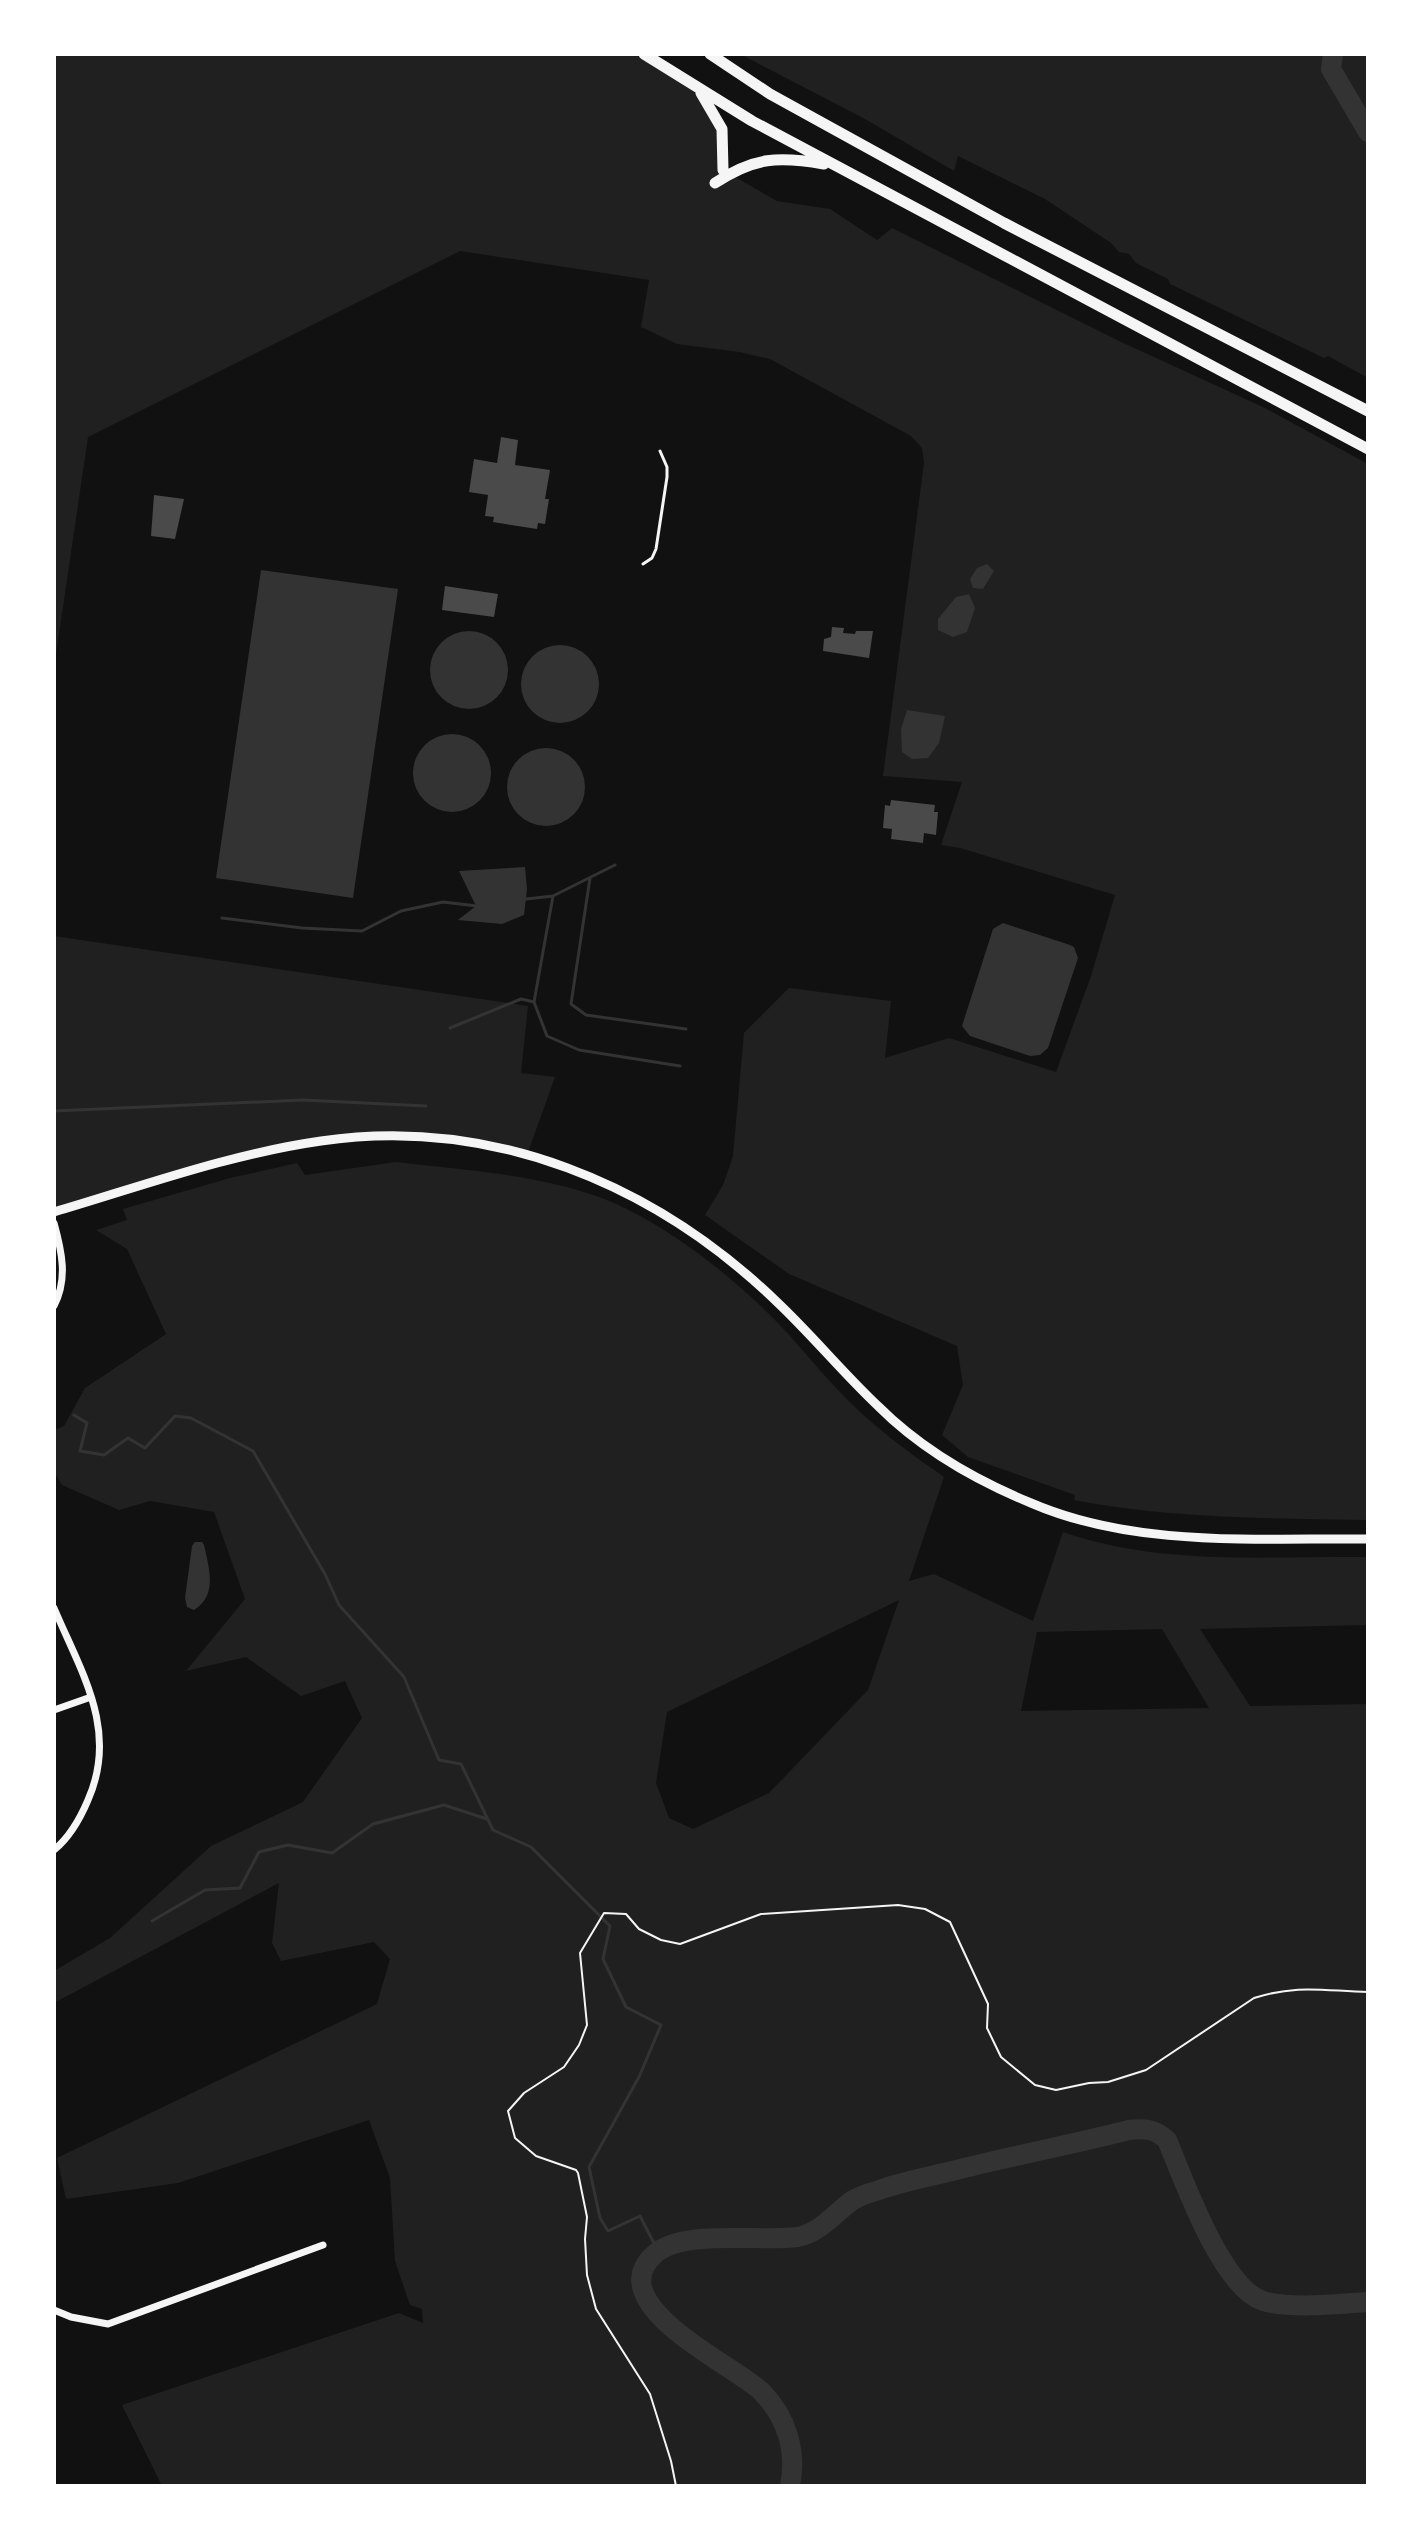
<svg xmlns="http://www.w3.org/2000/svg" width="1422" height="2540" viewBox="0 0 1422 2540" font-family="'Work Sans',sans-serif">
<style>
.green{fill:#202020;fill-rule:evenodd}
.water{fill:#333}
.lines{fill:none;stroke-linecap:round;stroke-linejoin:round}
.stream{stroke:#333;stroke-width:3}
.river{stroke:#333;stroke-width:20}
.building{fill:#4a4a4a}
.path{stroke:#f5f5f5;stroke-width:2}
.service{stroke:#f5f5f5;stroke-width:3}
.minor{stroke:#f5f5f5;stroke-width:7}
.tertiary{stroke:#f5f5f5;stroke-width:9}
.primary{stroke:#f5f5f5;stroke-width:11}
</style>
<rect width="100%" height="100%" fill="#111"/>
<!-- green -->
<path class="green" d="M54,54H648L695,86L716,117L723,170L777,201L830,209L877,240L892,228L1117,340L1265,408L1368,464V1520C1269,1518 1171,1519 1074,1500L1075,1495L968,1457L942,1435L963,1385L957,1346L789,1274L705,1215L723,1185L733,1156L744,1033L789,988L891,1001L885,1058L949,1038L1056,1072L1091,976L1115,895L960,848L941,845L962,782L883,776L924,463L922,448L911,436L770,359L739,352L677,344L641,327L649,280L460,251L88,437L54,668Z
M740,54H1368V378L1328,356L1324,358L1170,284L1168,279L1136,263L1129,254L1119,252L1111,243L1045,199L958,156L954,171L865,119Z
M54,936L528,1006L521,1073L555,1077L527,1155L489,1146L360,1137L252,1155L54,1212Z
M396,1162C464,1170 534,1174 599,1197C661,1220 729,1273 776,1321C804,1350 828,1382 858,1410C885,1435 914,1456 944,1477L909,1581L934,1574L1033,1621L1063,1532C1160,1566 1266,1556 1368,1557V1625L1200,1629L1250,1706L1368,1704V2486H162L122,2405L399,2313L423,2323L422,2309L410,2305L395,2261L390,2178L369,2120L178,2183L66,2199L57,2158L377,2004L390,1959L374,1942L281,1961L272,1943L279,1883L54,2003V1971L110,1938L211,1846L303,1802L362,1718L345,1681L301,1696L246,1657L186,1671L245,1599L214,1512L150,1501L119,1510L62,1485L54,1472V1430L64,1426L85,1388L166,1334L127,1249L96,1230L127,1220L123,1209L230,1178L297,1163L305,1175ZM899,1600L868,1690L769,1793L693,1829L669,1818L656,1783L667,1712ZM1162,1629L1209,1708L1021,1711L1037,1632Z"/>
<!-- water -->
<path class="water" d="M987,564L994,571L983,589L973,588L970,579L977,568Z
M261,570L398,589L353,898L216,878Z
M969,594L975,608L967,632L953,637L938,630V619L956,597Z
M430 670a39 39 0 1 1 78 0a39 39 0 1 1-78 0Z
M521 684a39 39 0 1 1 78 0a39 39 0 1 1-78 0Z
M907,710L945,716L939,743L928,758L912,759L902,752L901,729Z
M413 773a39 39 0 1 1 78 0a39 39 0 1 1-78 0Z
M507 787a39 39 0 1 1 78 0a39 39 0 1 1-78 0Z
M525,867L527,889L524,915L502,924L458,920L476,906L459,871Z
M1003,923L1070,945L1074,947L1078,958L1048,1048L1040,1055L1030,1056L970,1036L962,1026L993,929Z
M195,1542H202L204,1545C209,1568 218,1595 194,1610L187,1607L185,1598L192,1546Z"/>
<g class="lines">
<!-- stream -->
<path class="stream" d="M590,878L571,1004L586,1015L686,1029
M553,896L534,1002L547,1036L579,1050L680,1066
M526,899L553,896L615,865
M222,918L302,928L362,931L401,911L443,902L477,906
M450,1028L521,999L534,1002
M54,1111L303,1100L426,1106
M74,1415L87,1423L80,1451L104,1455L128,1438L145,1448L175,1416L191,1418L253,1451L325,1574L339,1605L404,1677L439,1760L461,1764L493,1830L531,1847L610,1926L603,1959L626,2007L661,2025L639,2077L589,2167L600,2218L608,2231L640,2216L658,2251
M152,1921L205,1890L240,1888L259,1852L288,1845L332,1853L373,1824L444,1805L487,1819"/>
<!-- river -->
<path class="river" d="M1333,54L1331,69L1368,132
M790,2486C797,2451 787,2418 762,2392C736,2366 596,2303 656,2253C685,2229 760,2242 798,2237C820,2233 836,2212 853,2200C860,2196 869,2193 876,2191C900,2182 927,2177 952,2171C1011,2156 1070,2145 1129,2130C1145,2128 1155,2129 1167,2140C1184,2180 1221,2287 1263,2301C1289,2309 1341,2304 1368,2302"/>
</g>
<!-- building -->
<path class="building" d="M501,437L518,440L515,465L550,470L545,499H549L545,524L538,523L537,529L493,522L494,517L485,516L488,495L469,492L474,459L497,463Z
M154,495L184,499L175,539L151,536Z
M445,586L498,594L494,617L442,610Z
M832,627L844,628L843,633L855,634L856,631H873L869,658L823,651L824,639L831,637Z
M891,800L935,805L934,812H938L936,835L924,833L923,843L891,839L892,829L883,828L885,805L890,806Z"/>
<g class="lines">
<!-- path -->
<path class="path" d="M676,2486L671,2461L650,2394L596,2309L587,2275L585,2239L587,2217L578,2173L576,2170L536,2156L515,2138L508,2111L524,2093L564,2067L579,2045L587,2025L580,1953L604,1913L626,1914L639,1929L661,1940L680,1944L761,1914L898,1905L925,1909L950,1922L988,2004L987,2028L1001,2057L1035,2085L1056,2090L1089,2083L1108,2082L1146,2070L1254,1998C1298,1984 1324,1991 1368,1992"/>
<!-- service -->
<path class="service" d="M643,564L652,558L656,549L667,477V467L660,451"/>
<!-- minor -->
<path class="minor" d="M54,1223C62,1252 68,1279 54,1306
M54,1608C81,1672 119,1730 88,1800C80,1819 70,1837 54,1850
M54,1710L91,1697
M54,2310L71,2317L108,2324L323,2245"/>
<!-- tertiary -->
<path class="tertiary" d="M54,1212C142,1186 230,1154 321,1141C492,1116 655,1184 777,1302C812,1335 843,1373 878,1406C921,1449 975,1480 1031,1503C1135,1548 1257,1538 1368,1539"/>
<!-- primary -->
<path class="primary" d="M644,54L752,121L1368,449
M710,54L770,94L1004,223L1368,411
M701,93L722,129L723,170
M715,183C754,157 779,156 824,164"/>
</g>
<!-- border -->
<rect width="1422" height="2540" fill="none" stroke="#ffffff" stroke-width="112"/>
</svg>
